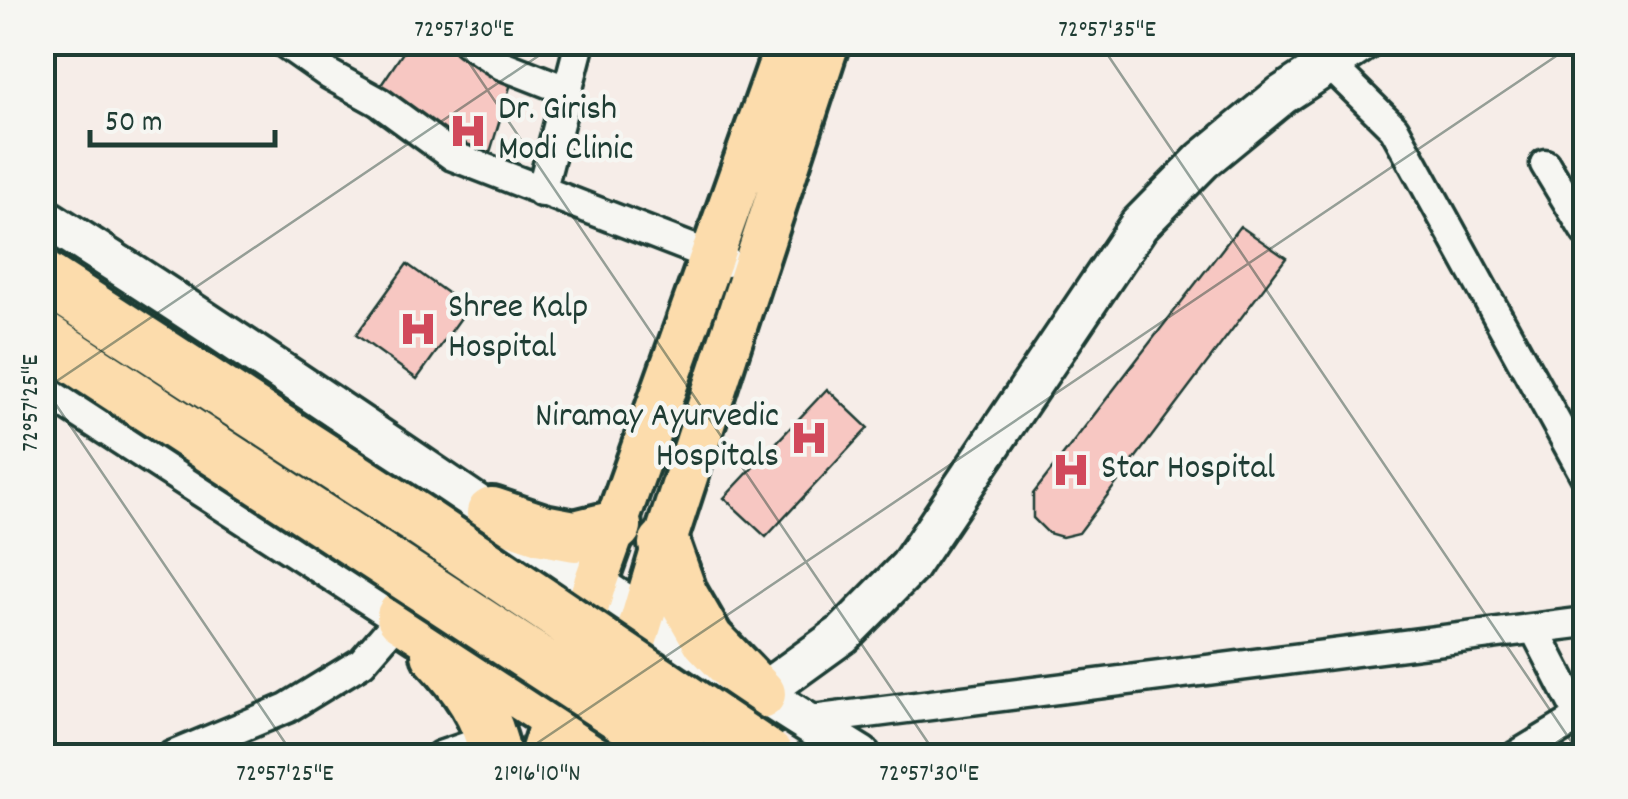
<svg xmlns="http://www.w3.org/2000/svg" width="1628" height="799" viewBox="0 0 1628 799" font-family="Dekko,sans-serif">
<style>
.building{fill:#f7c7c2;stroke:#1f3d34;stroke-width:2.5}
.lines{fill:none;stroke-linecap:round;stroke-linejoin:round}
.street-casing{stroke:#1f3d34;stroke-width:35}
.secondary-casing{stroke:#1f3d34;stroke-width:45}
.primary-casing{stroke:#1f3d34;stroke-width:50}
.highway-casing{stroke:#1f3d34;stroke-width:58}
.street{stroke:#f6f6f2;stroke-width:28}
.secondary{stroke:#f6f6f2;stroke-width:38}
.primary{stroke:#fcdcac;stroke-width:42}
.highway{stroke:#fcdcac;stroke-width:50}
.highway-bridge-casing{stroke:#1f3d34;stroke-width:58;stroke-linecap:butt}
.highway-bridge{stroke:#fcdcac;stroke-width:50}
.ticks{fill:none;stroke:#1f3d34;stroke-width:2.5;stroke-opacity:0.45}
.labels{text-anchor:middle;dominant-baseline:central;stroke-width:9;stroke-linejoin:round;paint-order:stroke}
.poi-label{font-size:35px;fill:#1f3d34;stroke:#f6f6f2;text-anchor:start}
.neatline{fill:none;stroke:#1f3d34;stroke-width:4}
.ticks-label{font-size:25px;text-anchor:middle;fill:#1f3d34}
</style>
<rect width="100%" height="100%" fill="#f6ede8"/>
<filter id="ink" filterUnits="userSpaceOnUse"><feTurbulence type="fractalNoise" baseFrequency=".01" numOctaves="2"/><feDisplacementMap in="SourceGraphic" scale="20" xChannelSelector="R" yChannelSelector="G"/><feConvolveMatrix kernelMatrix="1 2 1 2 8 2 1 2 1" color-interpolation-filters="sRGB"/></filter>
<g filter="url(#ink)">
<!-- building -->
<path class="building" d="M410,42H461L513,77L487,162L379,88Z
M475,42H520L504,64Z
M1240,226L1286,258L1079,533L1062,537L1048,533L1033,518V494Z
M407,264L468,308L417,379L356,335Z
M827,389L868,428L766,537L724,498Z"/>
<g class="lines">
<!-- street casing -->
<g class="street-casing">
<path id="street" d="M283,42L330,75L379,102L453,156L727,262
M467,42L502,65L566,90
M1329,64L1394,128L1586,477
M1545,164L1586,232
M541,192L580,42
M804,721L1586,622
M172,756L287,708L362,662L402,616
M440,756L492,738
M1516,756L1580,717L1535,630"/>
</g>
<!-- secondary casing -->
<g class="secondary-casing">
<path id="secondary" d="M42,216C319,390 583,584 861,756
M42,383L402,616
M760,694L843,634L909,567L1139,225L1203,160L1282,95L1363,42"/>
</g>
<!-- primary casing -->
<g class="primary-casing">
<path id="primary" d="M621,690L664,544L828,42
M541,756L595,583L788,42"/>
</g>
<!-- highway casing -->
<g class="highway-casing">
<path id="highway" d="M492,513L543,530L575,536L616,526
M664,544L682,595L708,640L760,694
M402,616L604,748
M437,654C465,684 488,715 495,756"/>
</g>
<!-- street -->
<use href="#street" class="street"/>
<!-- secondary -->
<use href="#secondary" class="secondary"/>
<!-- primary -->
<use href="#primary" class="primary"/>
<!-- highway -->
<use href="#highway" class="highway"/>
<!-- highway-bridge casing -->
<g class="highway-bridge-casing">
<path id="highway-bridge" d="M42,276L417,519L768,756
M42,337L683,756"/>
</g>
<!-- highway-bridge -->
<use href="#highway-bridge" class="highway-bridge"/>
</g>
</g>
<!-- ticks -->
<path class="ticks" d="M455,42L937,756M1099,42L1581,756M42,384L294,756M42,391L559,42M518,756L1577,42M1536,756L1586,723"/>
<!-- icons -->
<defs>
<g id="hospital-bare" transform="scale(3)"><path d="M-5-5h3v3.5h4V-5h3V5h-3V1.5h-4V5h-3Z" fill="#d1495b" stroke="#f6f6f2" stroke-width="2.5" paint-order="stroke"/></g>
</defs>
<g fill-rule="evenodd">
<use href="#hospital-bare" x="468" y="131"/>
<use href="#hospital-bare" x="418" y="329"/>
<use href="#hospital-bare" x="809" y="438"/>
<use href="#hospital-bare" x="1071" y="470"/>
</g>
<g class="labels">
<!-- poi labels -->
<g class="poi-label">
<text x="498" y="111">Dr. Girish<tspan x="498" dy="40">Modi Clinic</tspan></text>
<text x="448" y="309">Shree Kalp<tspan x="448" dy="40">Hospital</tspan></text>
<text x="779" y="418" text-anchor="end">Niramay Ayurvedic<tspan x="779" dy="40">Hospitals</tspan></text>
<text x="1101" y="470">Star Hospital</text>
</g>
</g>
<!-- margin -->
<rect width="1628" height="799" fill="none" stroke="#f6f6f2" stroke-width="110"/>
<!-- scale -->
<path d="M90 130v15h185v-15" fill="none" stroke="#1f3d34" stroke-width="5"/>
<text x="105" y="130" font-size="30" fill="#1f3d34" stroke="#f6f6f2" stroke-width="8" paint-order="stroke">50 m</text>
<rect x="55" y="55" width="1518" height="689" class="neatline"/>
<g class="ticks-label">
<text x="464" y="36">72°57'30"E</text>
<text x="1107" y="36">72°57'35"E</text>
<text transform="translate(28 403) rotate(-90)" y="9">72°57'25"E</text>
<text x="285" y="780">72°57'25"E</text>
<text x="537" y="780">21°16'10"N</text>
<text x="929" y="780">72°57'30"E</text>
</g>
</svg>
